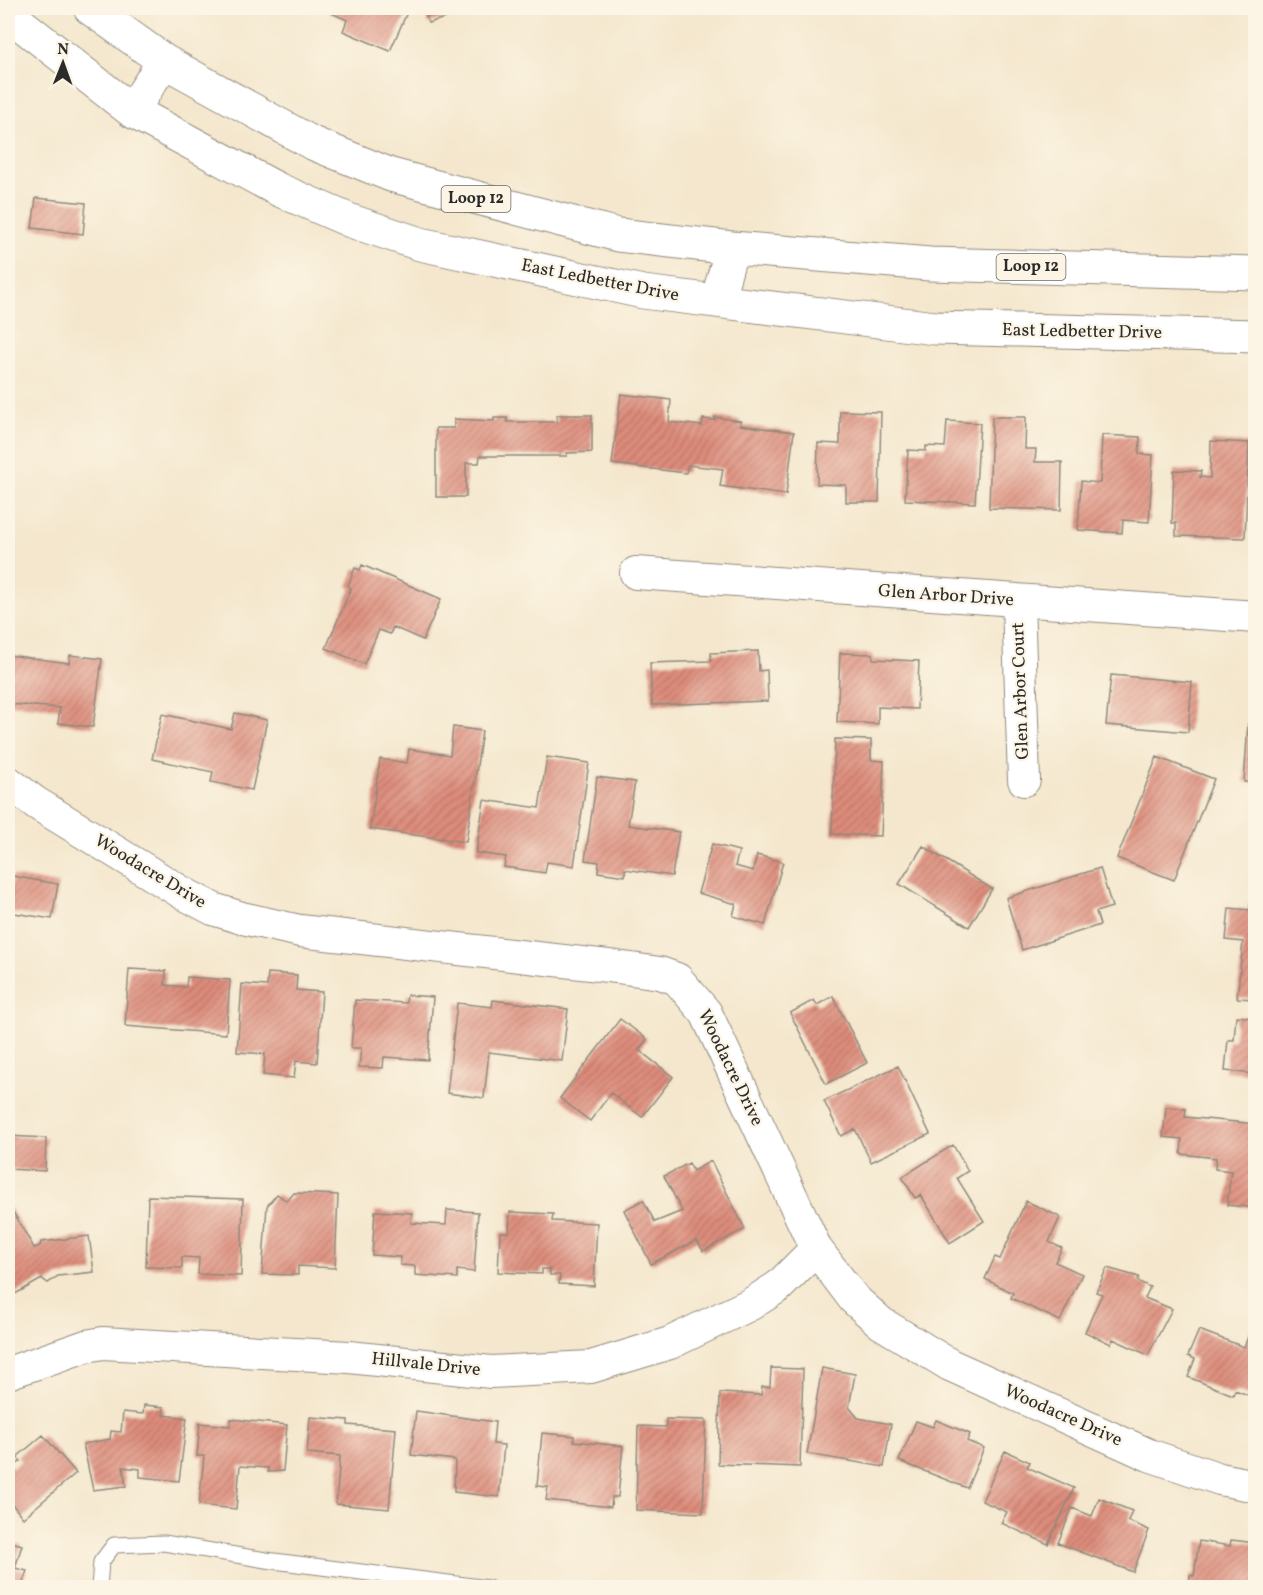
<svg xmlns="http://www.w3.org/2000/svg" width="1263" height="1595" viewBox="0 0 1263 1595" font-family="Vollkorn,serif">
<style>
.building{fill:url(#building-hatch)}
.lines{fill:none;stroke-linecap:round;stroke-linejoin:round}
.lane-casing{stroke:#90897c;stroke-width:17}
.street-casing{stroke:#90897c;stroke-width:34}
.primary-casing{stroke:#90897c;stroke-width:35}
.lane{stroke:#fff;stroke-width:15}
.street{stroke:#fff;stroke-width:32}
.primary{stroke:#fff;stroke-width:33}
.labels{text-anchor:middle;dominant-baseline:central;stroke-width:4.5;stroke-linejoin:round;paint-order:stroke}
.shield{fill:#fcf5e5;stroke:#6a6863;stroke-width:1.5}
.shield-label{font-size:16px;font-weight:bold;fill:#2b2b2b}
.street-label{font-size:18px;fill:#2b2b2b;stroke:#fcf5e5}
</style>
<defs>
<pattern id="building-hatch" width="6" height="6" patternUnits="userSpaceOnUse" patternTransform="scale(1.5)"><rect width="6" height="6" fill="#de8c7b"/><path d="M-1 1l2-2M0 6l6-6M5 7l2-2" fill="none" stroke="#b47365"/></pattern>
</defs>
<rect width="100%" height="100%" fill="#fcf5e5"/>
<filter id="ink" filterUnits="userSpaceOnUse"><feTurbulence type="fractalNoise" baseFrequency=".0167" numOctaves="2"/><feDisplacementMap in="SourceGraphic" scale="12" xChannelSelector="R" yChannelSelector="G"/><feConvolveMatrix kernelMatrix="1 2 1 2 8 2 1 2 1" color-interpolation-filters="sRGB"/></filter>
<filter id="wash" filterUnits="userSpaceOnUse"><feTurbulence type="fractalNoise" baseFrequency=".008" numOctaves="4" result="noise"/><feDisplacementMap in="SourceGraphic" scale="24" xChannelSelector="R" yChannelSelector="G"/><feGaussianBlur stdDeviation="1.35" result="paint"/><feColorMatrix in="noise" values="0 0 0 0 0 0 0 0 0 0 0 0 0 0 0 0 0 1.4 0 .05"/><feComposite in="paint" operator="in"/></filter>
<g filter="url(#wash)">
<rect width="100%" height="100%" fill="#f4e7cd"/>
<g id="blocks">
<!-- building -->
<path class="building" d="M331,8H409L390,51L343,31L347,20L329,12Z
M424,8H479L428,23Z
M36,198L86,203L83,234L32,228Z
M621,394L671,400L669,422L702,426L703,419L715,420V417L741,421L740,425L794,432L786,495L720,486L723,469L688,465L686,473L612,464Z
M840,411L881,412L879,502H846V485L817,484L818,443L840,444Z
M557,415H592V452L567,453V456H480L479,463H466V497H436V428H454V419L494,421V418H507V422H557Z
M992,417H1026L1025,449H1036L1035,462H1062L1061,510L989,508Z
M947,421L980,423L975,503L905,500L908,450L926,451V446L945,447Z
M1102,435L1140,437L1139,454L1153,455L1149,522L1123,520L1122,533L1078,530L1081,481L1100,483Z
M1211,441L1249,443L1245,538L1176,536V523H1172L1174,470L1201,471L1200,477L1210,478Z
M362,565L441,599L423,640L393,627L390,634L379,630L364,664L326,648L351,588L348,586L355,568L360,570Z
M758,651L759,671L767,670L768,701L652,705L650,663L711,661V653Z
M840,653L873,654V659L919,661L917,709L878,707V724L837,722Z
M8,655L69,663L70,655L102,659L93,727L58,723L60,708L8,704Z
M1111,675L1192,682L1188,732L1106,725Z
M235,713L267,720L252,790L211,782L213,772L152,759L162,714L231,729Z
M1254,715H1256V783L1244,782L1248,724H1253Z
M453,727L482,731L466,842L370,829L380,759L407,763L409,749L450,755Z
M835,739L871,740V760L884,761L881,836L832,834Z
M547,757L589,763L574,866L547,862L545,873L504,867L506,857L476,853L484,800L539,808Z
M1157,757L1214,779L1174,880L1117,858Z
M597,777L635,782L628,825L679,832L672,876L625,869V876L598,872L599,862L585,860Z
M712,844L739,851L735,866L753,871L757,855L783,862L765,925L733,916L736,904L698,893Z
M923,846L992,889L969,927L899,884Z
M1100,868L1112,907L1096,912L1100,925L1022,950L1006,898Z
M12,876L58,884L52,919L8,912Z
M1250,904H1256V999L1237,998L1243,942L1226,940L1229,908L1250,910Z
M129,969L166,971L165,985L186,987L187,977L230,980L226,1034L125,1026Z
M268,973L297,975L296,990L322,992L317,1063L296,1061L294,1078L263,1075L265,1054L237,1052L242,984L267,986Z
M407,995L433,997L428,1060L384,1057L383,1068L359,1067L361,1048H351L355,1000L406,1003Z
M833,996L867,1063L826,1084L790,1013L814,1000L817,1005Z
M493,1000L568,1009L562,1061L489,1052L484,1098L447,1093L457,1003L492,1007Z
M1236,1016L1256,1018V1074L1225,1071L1228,1040H1234Z
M620,1019L647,1039L639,1050L673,1077L642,1117L611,1093L590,1121L560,1098Z
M8,1028H11L12,1067H8Z
M898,1066L930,1134L871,1162L855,1129L841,1136L824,1101Z
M1166,1107L1186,1109L1185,1117L1256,1124V1208L1227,1205L1231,1171L1215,1169L1216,1158L1181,1154L1182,1139L1163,1137Z
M8,1136L46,1138L45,1171L8,1169Z
M953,1145L968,1171L957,1178L984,1221L950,1243L921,1195L915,1198L902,1177Z
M711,1161L745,1229L703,1251L697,1240L651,1264L624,1210L643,1200L655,1222L682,1211L664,1176L689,1163L693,1171Z
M294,1193L338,1195L335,1268L298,1266V1275L262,1274L267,1206L277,1194L287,1201Z
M148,1196L243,1199L241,1276L198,1274L199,1258L182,1257V1268L146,1267Z
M1026,1201L1060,1217L1049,1242L1062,1248L1055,1262L1082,1274L1060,1321L1011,1298L1013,1293L985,1279L995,1257L1000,1259Z
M9,1205L34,1248L40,1246L41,1242L89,1236L94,1272L58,1276L48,1283L42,1279L8,1298Z
M447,1210L478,1212L474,1272L457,1270V1278L415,1275V1266L400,1265V1257L372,1255L375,1211L412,1213L411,1223L446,1225Z
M510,1212L553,1214L552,1221L597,1223L594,1286L559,1284L560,1275H550V1269H542V1274L498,1272L500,1232H509Z
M1107,1268L1139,1277L1137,1281L1150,1287L1145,1298L1172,1309L1148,1355L1113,1339L1111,1344L1085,1332L1102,1294L1096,1292Z
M1256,1317V1398L1235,1390L1233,1395L1188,1377L1195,1359L1188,1356L1199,1330L1244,1347Z
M771,1368L803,1369L800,1467L718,1464L720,1393L761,1395L762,1387H770Z
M822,1368L855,1374L849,1407L858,1418L891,1424L884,1467L807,1454Z
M144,1405L164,1407L163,1415L187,1418L179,1481L140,1477V1469L123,1467L126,1486L93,1490L83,1444L110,1439L111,1431L121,1432L123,1412L143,1414Z
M416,1411L495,1422L493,1444L504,1445L499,1497L454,1492L455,1460L411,1455Z
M310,1417L348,1420V1425L396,1429L389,1509L336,1504L340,1456L307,1453Z
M231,1419L287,1425L283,1471L268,1472V1468L240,1466L236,1509L199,1505L204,1456H197L200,1423L230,1426Z
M666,1419L706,1420L703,1513L636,1510L638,1426L666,1427Z
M936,1420L970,1434L967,1441L984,1448L967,1488L899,1461L916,1421L933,1427Z
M542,1433L574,1436V1441L623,1446L618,1497H612L611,1507L546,1500L548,1487L537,1486Z
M43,1435L76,1473L23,1518L8,1499V1462L12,1468L21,1461L17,1457Z
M1005,1451L1030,1462L1027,1467L1074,1488L1048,1544L1001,1523L1007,1512L982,1501Z
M1099,1498L1132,1511L1128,1521L1149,1530L1133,1572L1058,1543L1072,1508L1092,1516Z
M1231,1540L1256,1543V1588H1193L1194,1585L1189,1584L1190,1575L1194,1576L1199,1541L1230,1546Z
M8,1541L22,1545L15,1568L27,1571L21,1588H8Z"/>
</g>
</g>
<g filter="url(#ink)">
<use href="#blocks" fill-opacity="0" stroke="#90897c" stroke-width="1.5"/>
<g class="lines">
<!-- lane casing -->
<g class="lane-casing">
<path id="lane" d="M99,1588L101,1562L114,1545L164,1543L266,1560L488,1588"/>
</g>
<!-- street casing -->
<g class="street-casing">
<path id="street" d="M636,573L1256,617
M1018,601L1024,780
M8,782L36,803L181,892L213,909L242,918L300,931L617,967L660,973L677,979L706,1013L816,1249L854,1299L881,1323L950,1365L1149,1455L1220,1479L1256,1486
M8,1373L86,1346L103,1343L349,1357L491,1372L591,1367L670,1343L751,1304L779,1286L816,1249"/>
</g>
<!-- primary casing -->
<g class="primary-casing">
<path id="primary" d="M90,8L164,61L312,143L391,175L618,235L732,248L930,264L1256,273
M8,14L132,111L277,189L351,221L420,244L643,292L935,328L1256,336
M132,111L164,61
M717,301L732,248"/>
</g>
<!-- lane -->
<use href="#lane" class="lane"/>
<!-- street -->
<use href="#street" class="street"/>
<!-- primary -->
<use href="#primary" class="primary"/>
</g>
</g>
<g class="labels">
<!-- shield labels -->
<g class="shield">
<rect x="441.5" y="186" width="69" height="26" rx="4.5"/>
<rect x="996.5" y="254" width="69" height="26" rx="4.5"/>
</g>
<g class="shield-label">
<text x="476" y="199">Loop 12</text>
<text x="1031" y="267">Loop 12</text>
</g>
<!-- street labels -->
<g class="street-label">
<text transform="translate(600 281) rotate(11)">East Ledbetter Drive</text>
<text transform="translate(1082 332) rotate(1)">East Ledbetter Drive</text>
<text transform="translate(946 596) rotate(4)">Glen Arbor Drive</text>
<text transform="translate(1021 691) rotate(-92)">Glen Arbor Court</text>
<text transform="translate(150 872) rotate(31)">Woodacre Drive</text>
<text transform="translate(730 1068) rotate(64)">Woodacre Drive</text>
<text transform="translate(426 1365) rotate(6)">Hillvale Drive</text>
<text transform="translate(1063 1416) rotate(24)">Woodacre Drive</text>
</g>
</g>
<!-- margin -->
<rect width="1263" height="1595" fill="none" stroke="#fcf5e5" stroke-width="30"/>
<!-- north arrow -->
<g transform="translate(63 63) rotate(1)" stroke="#fcf5e5" stroke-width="4.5" paint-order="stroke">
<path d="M0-4.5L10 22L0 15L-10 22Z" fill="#2b2b2b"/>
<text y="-9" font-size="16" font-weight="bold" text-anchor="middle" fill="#2b2b2b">N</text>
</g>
</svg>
